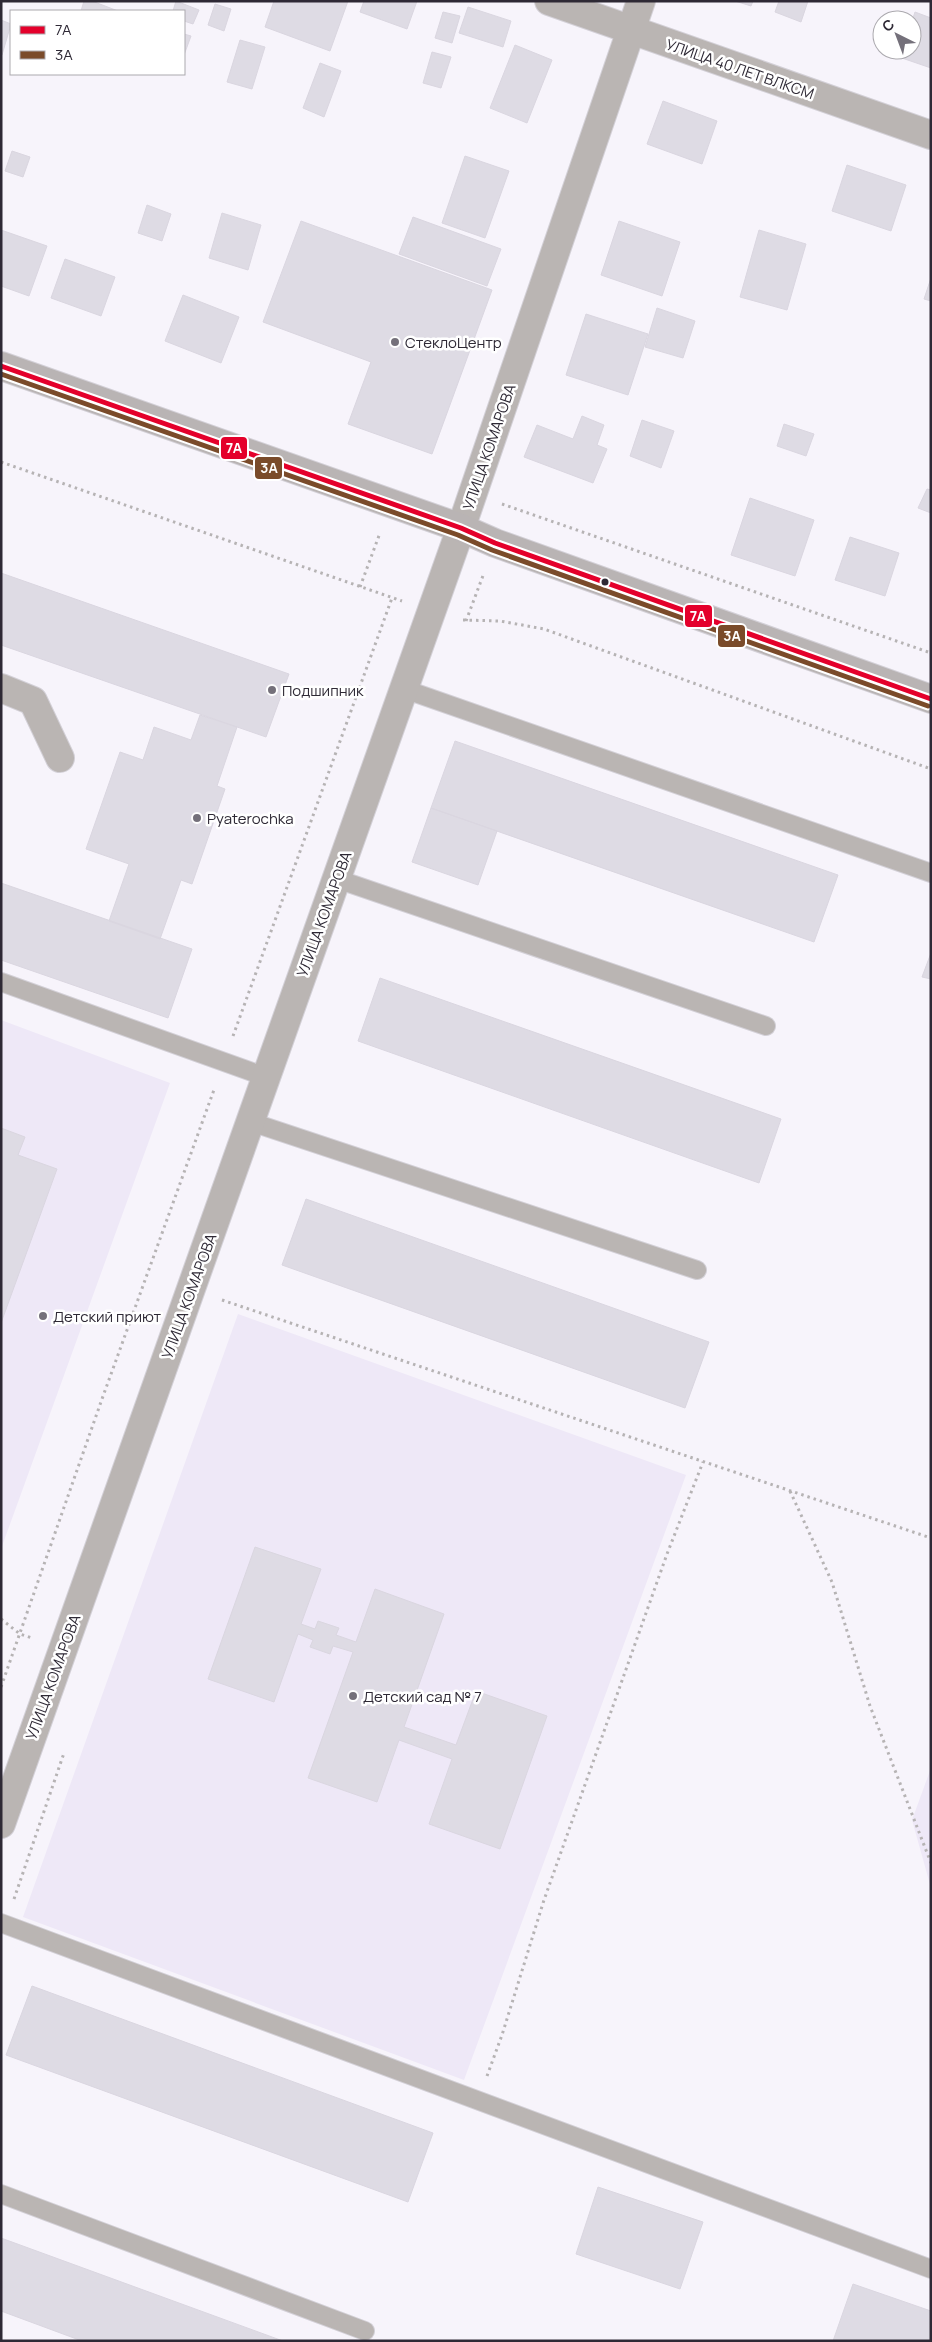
<svg xmlns="http://www.w3.org/2000/svg" width="932" height="2342" viewBox="0 0 932 2342" font-family="Manrope,sans-serif">
<style>
.education{fill:#eee8f7}
.building{fill:#dedbe4;stroke:#dad6e0}
.lines{fill:none;stroke-linecap:round;stroke-linejoin:round}
.service-casing{stroke:#d3d0d7;stroke-width:20}
.minor-casing{stroke:#d3d0d7;stroke-width:30}
.secondary-casing{stroke:#d3d0d7;stroke-width:30}
.path{stroke:#b6b3b4;stroke-width:3;stroke-dasharray:2.5 4;stroke-linecap:butt}
.service{stroke:#bab5b3;stroke-width:18}
.minor{stroke:#bab5b3;stroke-width:28}
.secondary{stroke:#b9b4b4;stroke-width:28}
.bus-1-casing{stroke:#fff;stroke-width:9}
.bus-2-casing{stroke:#fff;stroke-width:9}
.bus-1{stroke:#e4002b;stroke-width:5}
.bus-2{stroke:#7a4b2a;stroke-width:5}
.poi-dot{fill:#74707a;stroke:#fff;stroke-width:2}
.bus-dot{fill:#2e2935;stroke:#fff;stroke-width:2}
.labels{text-anchor:middle;dominant-baseline:central;stroke-width:5;stroke-linejoin:round;paint-order:stroke}
.street-label{font-size:15px;fill:#2e2935;stroke:#fff}
.poi-label{font-size:15px;fill:#2e2935;stroke:#fff;text-anchor:start}
.line-badge{stroke:#fff;stroke-width:2}
.badge-label{font-size:14px;text-anchor:middle;font-weight:bold;fill:#fff}
</style>
<rect width="100%" height="100%" fill="#f7f4fb"/>
<!-- education -->
<path class="education" d="M1,1020L170,1083L1,1549Z
M238,1314L686,1475L464,2080L23,1917Z
M931,1768V1888L912,1820Z"/>
<!-- building -->
<path class="building" d="M84,1H92L118,11H81Z
M176,1L199,10L193,24L184,21V11H173Z
M274,1H348L330,51L265,27Z
M364,1H417L407,29L360,12Z
M735,1H753L751,6Z
M779,1H808L801,22L775,12Z
M215,4L231,9L224,31L208,25Z
M468,7L511,21L503,47L459,33Z
M443,12L460,16L452,43L435,38Z
M915,12L931,18V68L899,57L901,50H912V21Z
M1,20L11,24L2,55H1Z
M184,34L191,36L184,55Z
M240,40L265,47L252,89L227,82Z
M515,45L552,60L527,123L490,108Z
M432,52L451,57L441,88L423,83Z
M320,63L341,71L324,117L303,108Z
M663,101L717,121L702,164L647,144Z
M12,151L30,157L23,177L5,171Z
M465,156L509,171L485,238L442,223Z
M847,165L906,185L891,231L832,211Z
M147,205L171,214L162,241L138,233Z
M222,213L261,225L248,270L209,258Z
M413,217L501,249L487,286L399,254Z
M301,221L492,290L432,454L348,424L371,362L263,322Z
M619,221L680,242L662,296L601,275Z
M1,230L47,246L29,296L1,286Z
M759,230L806,244L787,310L740,297Z
M65,259L115,277L101,316L51,298Z
M931,278V301L924,299Z
M183,295L239,317L221,363L165,341Z
M657,308L695,321L683,358L645,347Z
M586,314L648,334L628,395L566,375Z
M582,416L604,425L597,445L607,449L593,483L524,457L537,425L573,439Z
M642,420L674,431L661,468L630,456Z
M784,424L814,434L806,456L777,446Z
M927,489L931,490V513L918,508Z
M750,498L814,520L795,576L731,555Z
M850,537L899,553L885,596L835,580Z
M1,573L289,674L266,737L1,645Z
M200,715L237,727L217,786L225,789L192,884L181,880L160,939L109,921L129,864L86,849L120,752L143,760L154,727L191,740Z
M455,741L838,875L814,942L431,808Z
M431,808L497,831L478,885L412,862Z
M1,883L192,949L168,1018L1,960Z
M931,953V979L922,977Z
M380,978L781,1119L759,1183L358,1041Z
M1,1128L25,1137L18,1155L57,1169L1,1323Z
M306,1199L709,1342L685,1408L282,1265Z
M255,1547L321,1569L301,1624L315,1629L318,1621L339,1628L336,1635L356,1642L375,1589L444,1614L404,1727L456,1745L476,1691L547,1716L500,1849L429,1824L452,1759L399,1740L377,1802L308,1778L353,1652L333,1646L330,1654L310,1647L313,1640L298,1634L274,1702L208,1679Z
M32,1986L433,2133L408,2202L6,2055Z
M598,2187L703,2222L680,2289L576,2254Z
M1,2238L283,2341H82L1,2311Z
M853,2284L931,2311V2341H833Z"/>
<g class="lines">
<!-- service casing -->
<g class="service-casing">
<path id="service" d="M404,689L931,873
M337,879L766,1026
M1,982L266,1077
M251,1122L697,1270
M1,1923L931,2269
M1,2194L365,2331"/>
</g>
<!-- minor casing -->
<g class="minor-casing">
<path id="minor" d="M549,1L931,135
M1,688L33,701L60,758
M1,1824L461,528L641,1"/>
</g>
<!-- secondary casing -->
<g class="secondary-casing">
<path id="secondary" d="M1,366L461,528L495,543L931,699"/>
</g>
<!-- path -->
<path class="path" d="M1,462L402,601
M502,504L931,653
M360,587L380,533
M463,620L500,621L544,629L931,769
M466,621L484,573
M233,1036L392,598
M222,1300L931,1538
M790,1491L832,1582L870,1706L931,1863
M1,1619L20,1634L32,1638
M1,1687L102,1399L215,1087
M14,1899L64,1753
M487,2076L502,2035L544,1900L667,1554L703,1462"/>
<!-- service -->
<use href="#service" class="service"/>
<!-- minor -->
<use href="#minor" class="minor"/>
<!-- secondary -->
<use href="#secondary" class="secondary"/>
<!-- bus-1 casing -->
<g class="bus-1-casing">
<path id="bus-1" d="M1,366L461,528L495,543L931,699"/>
</g>
<!-- bus-2 casing -->
<g class="bus-2-casing">
<path id="bus-2" d="M1,374L458,535L492,550L928,706"/>
</g>
<!-- bus-1 -->
<use href="#bus-1" class="bus-1"/>
<!-- bus-2 -->
<use href="#bus-2" class="bus-2"/>
</g>
<!-- markers -->
<g class="poi-dot">
<circle cx="395" cy="342" r="5"/>
<circle cx="272" cy="690" r="5"/>
<circle cx="197" cy="818" r="5"/>
<circle cx="43" cy="1316" r="5"/>
<circle cx="353" cy="1696" r="5"/>
</g>
<circle class="bus-dot" cx="605" cy="582" r="4.5"/>
<g class="labels">
<!-- street labels -->
<g class="street-label">
<text transform="translate(740 69) rotate(19)">УЛИЦА 40 ЛЕТ ВЛКСМ</text>
<text transform="translate(489 447) rotate(-71)">УЛИЦА КОМАРОВА</text>
<text transform="translate(324 914) rotate(-70)">УЛИЦА КОМАРОВА</text>
<text transform="translate(189 1296) rotate(-70)">УЛИЦА КОМАРОВА</text>
<text transform="translate(53 1677) rotate(-70)">УЛИЦА КОМАРОВА</text>
</g>
<!-- poi labels -->
<g class="poi-label">
<text x="405" y="342">СтеклоЦентр</text>
<text x="282" y="690">Подшипник</text>
<text x="207" y="818">Pyaterochka</text>
<text x="53" y="1316">Детский приют</text>
<text x="363" y="1696">Детский сад № 7</text>
</g>
</g>
<g class="line-badge">
<rect x="220" y="436" width="28" height="24" rx="5" fill="#e4002b"/>
<rect x="254" y="456" width="29" height="24" rx="5" fill="#7a4b2a"/>
<rect x="684" y="604" width="29" height="24" rx="5" fill="#e4002b"/>
<rect x="717" y="624" width="29" height="24" rx="5" fill="#7a4b2a"/>
</g>
<g class="badge-label">
<text x="234" y="453">7А</text>
<text x="269" y="473">3А</text>
<text x="698" y="621">7А</text>
<text x="732" y="641">3А</text>
</g>
<!-- border -->
<rect width="932" height="2342" fill="none" stroke="#2e2935" stroke-width="5"/>
<!-- legend -->
<rect x="10" y="10" width="175" height="65" fill="#ffffff" stroke="#aba9ae"/>
<rect x="20" y="26" width="25" height="8" fill="#e4002b" stroke="#aba9ae"/>
<text x="55" y="35" font-size="15" fill="#2e2935">7А</text>
<rect x="20" y="51" width="25" height="8" fill="#7a4b2a" stroke="#aba9ae"/>
<text x="55" y="60" font-size="15" fill="#2e2935">3А</text>
<!-- north arrow -->
<g transform="translate(897 35) rotate(318)"><circle r="24" fill="#ffffff" stroke="#aba9ae"/>
<path d="M0-4L9 19L0 12L-9 19Z" fill="#74707a"/>
<text y="-8" font-size="14" font-weight="bold" text-anchor="middle" fill="#2e2935">С</text>
</g>
</svg>
